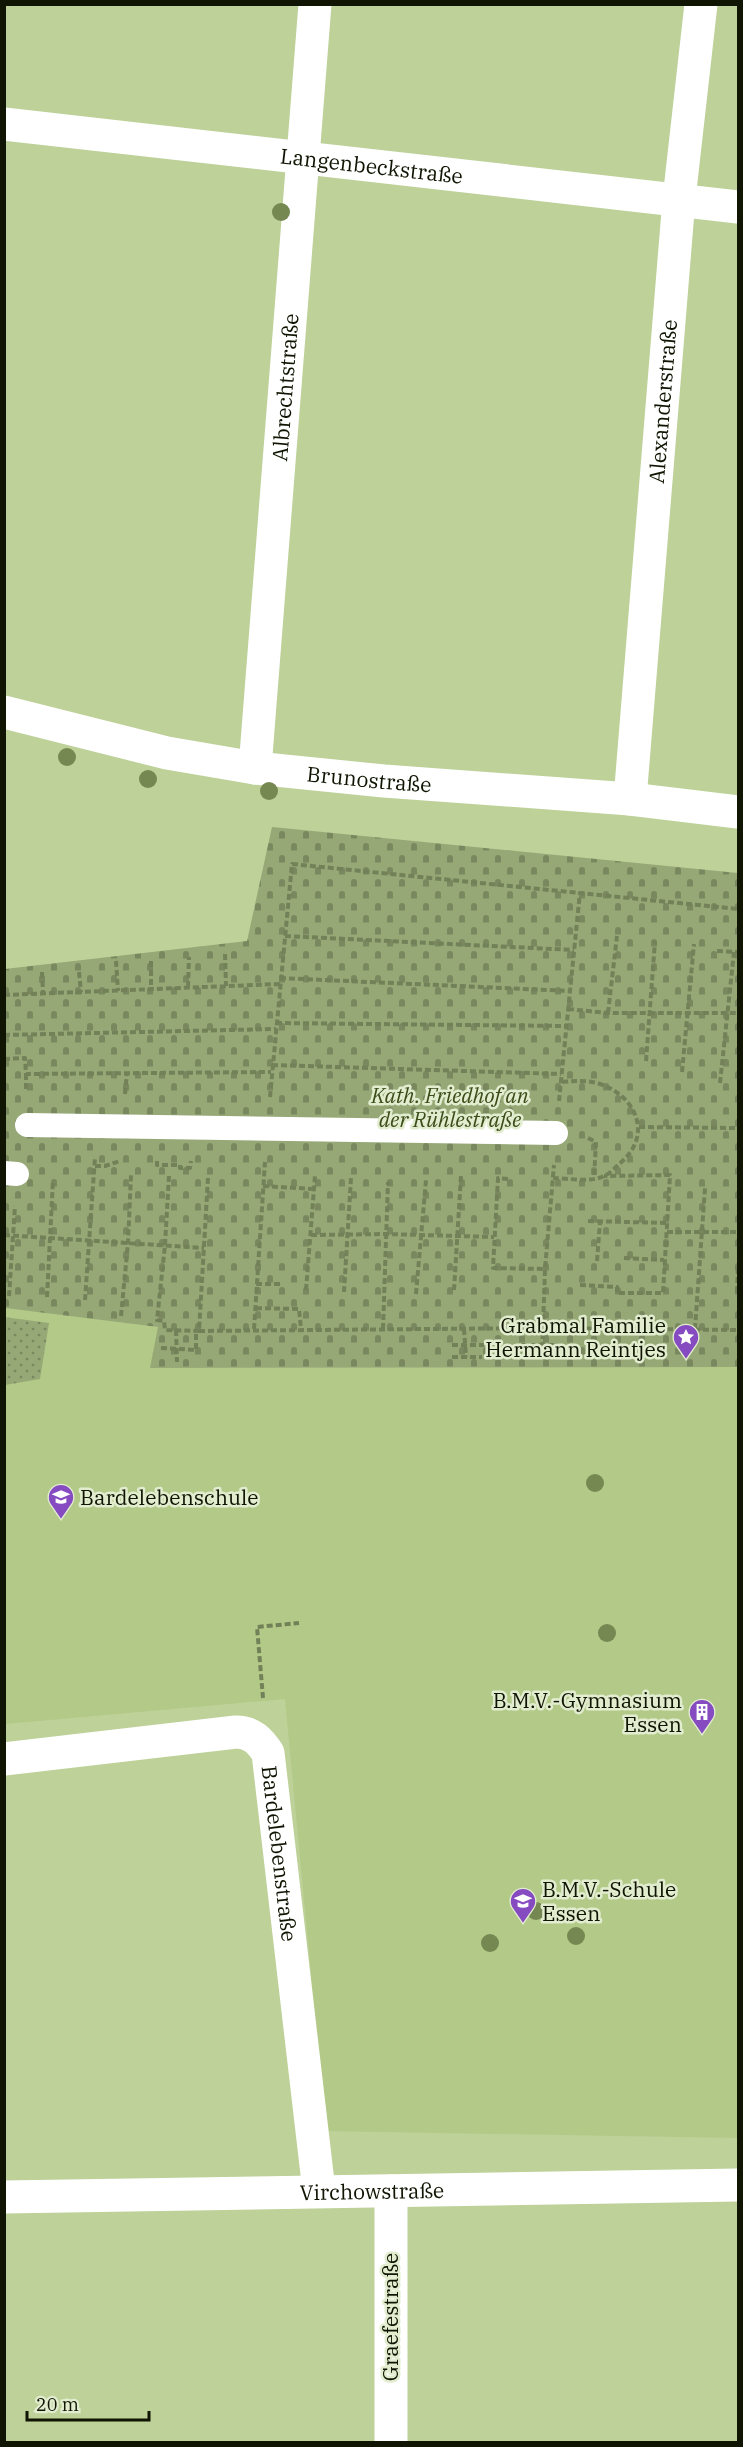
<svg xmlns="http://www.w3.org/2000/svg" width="743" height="2447" viewBox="0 0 743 2447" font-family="'IBM Plex Serif',serif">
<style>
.built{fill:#b2c988}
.grass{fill:url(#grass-dots)}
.cemetery{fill:url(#cemetery-stones)}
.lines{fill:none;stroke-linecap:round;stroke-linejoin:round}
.path{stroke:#738158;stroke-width:4;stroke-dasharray:6 3;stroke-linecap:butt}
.service{stroke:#fff;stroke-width:24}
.minor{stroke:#fff;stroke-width:33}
.tree{fill:#768852}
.labels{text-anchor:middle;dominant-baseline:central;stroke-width:5;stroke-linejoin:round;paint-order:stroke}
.street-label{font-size:21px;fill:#0f1502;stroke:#e2edd0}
.park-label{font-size:21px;font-style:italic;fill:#3c4c19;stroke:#e2edd0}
.poi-label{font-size:21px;fill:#0f1502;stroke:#e2edd0;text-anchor:end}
</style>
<defs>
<pattern id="grass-dots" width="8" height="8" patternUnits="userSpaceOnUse" patternTransform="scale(1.5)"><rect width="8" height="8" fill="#96a876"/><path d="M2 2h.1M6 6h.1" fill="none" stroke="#79885f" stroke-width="1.8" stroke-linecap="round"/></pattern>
<pattern id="cemetery-stones" width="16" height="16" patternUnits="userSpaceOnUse" patternTransform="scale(1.5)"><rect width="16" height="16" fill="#96a876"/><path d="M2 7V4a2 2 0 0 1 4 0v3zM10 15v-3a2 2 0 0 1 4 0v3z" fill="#79885f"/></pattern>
</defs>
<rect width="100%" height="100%" fill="#bdd198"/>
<!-- built -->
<path class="built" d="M5,1308L159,1327L151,1368L738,1367V2138L326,2131L285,1699L5,1724Z"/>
<!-- grass -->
<path class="grass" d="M4,1317L49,1323L40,1379L5,1385Z"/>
<!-- cemetery -->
<path class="cemetery" d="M272,827L738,873V1367L150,1368L158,1327L5,1308V969L247,941Z"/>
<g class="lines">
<!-- path -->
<path class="path" d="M285,936L574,950
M717,951L738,952
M225,954L226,986
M116,961L118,991
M151,961V989
M42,972L43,993
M79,972L81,992
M280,978L570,991
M188,987L189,957
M4,995L280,984
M568,1009L608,1013H738
M608,1013L617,936
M276,1023L566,1026
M4,1035L276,1029
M4,1059L25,1058L26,1074L271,1072
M646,1061L655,941
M272,1065L561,1074
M682,1072L694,944
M26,1074V1091
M720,1083L734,952
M125,1094L127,1072
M270,1097L292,864L738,909
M559,1101L580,892
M639,1127L738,1128
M588,1138L596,1142L594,1178
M157,1161V1165H180V1168H190L191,1161
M95,1166H105L120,1161
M169,1176L165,1245L157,1320L164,1321L165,1330L199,1331L208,1178
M553,1178C568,1178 590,1183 604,1176C609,1174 615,1168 619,1164C654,1136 637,1095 597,1083C585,1080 573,1081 560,1082
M508,1179L498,1178L493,1268L545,1269
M263,1186L314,1189
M588,1221L667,1223
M667,1232H738
M4,1235L204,1248
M311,1235L385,1234L494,1237
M624,1258L664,1260
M597,1261L600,1222
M256,1284H280
M580,1285L617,1287V1293H663L670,1175L604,1176
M306,1290L315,1176
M454,1290L461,1176
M344,1292L351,1178
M737,1292L738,1266
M416,1294L426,1180
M9,1296L15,1206
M47,1297L53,1180
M85,1300L95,1157
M256,1308L299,1309L301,1329
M121,1316L128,1243L131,1175
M254,1329L265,1162
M383,1329L388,1182
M464,1329L466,1357
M695,1329L705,1188
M176,1330L177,1362
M199,1331L543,1328L738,1330
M452,1345H484
M521,1345H559
M161,1348L196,1350V1330
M522,1356H559
M452,1357H482
M542,1357L545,1269L554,1165
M263,1698L257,1627L299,1623"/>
<!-- service -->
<path class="service" d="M27,1125L556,1133
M4,1173L17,1174"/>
<!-- minor -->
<g class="minor">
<path id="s1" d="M4,124L738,207"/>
<path id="s2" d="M4,712L167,753L255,768L384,781L630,799L738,812"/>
<path id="s3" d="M255,768L315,4"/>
<path id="s4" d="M630,799L679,199L701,4"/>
<path id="s5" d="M4,1759L236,1732C252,1732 260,1741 268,1753L319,2191"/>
<path d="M391,2191V2442"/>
<path id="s6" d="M4,2197L738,2185"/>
</g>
</g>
<!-- trees -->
<g class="tree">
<circle cx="281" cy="212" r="9"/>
<circle cx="67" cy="757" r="9"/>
<circle cx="148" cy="779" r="9"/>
<circle cx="269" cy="791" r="9"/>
<circle cx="595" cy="1483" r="9"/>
<circle cx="607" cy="1633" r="9"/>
<circle cx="536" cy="1911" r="9"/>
<circle cx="576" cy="1936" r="9"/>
<circle cx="490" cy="1943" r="9"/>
</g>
<!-- icons -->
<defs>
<g id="sight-pin" transform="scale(1.35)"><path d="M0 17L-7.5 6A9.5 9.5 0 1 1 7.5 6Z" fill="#864bc1" stroke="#e2edd0"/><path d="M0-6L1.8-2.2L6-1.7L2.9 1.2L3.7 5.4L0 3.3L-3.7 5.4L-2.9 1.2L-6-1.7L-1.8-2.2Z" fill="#fff"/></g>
<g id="school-pin" transform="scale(1.35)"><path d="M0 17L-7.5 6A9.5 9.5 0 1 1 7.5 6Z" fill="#864bc1" stroke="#e2edd0"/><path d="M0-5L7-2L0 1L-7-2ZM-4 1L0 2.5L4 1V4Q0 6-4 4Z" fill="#fff"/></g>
<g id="building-pin" transform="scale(1.35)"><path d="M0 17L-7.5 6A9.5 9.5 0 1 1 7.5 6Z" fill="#864bc1" stroke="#e2edd0"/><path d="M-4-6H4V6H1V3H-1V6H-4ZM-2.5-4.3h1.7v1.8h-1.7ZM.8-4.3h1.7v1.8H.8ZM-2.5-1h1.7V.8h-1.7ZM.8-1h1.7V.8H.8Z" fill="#fff"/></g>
</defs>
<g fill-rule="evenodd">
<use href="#sight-pin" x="686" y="1337"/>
<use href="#school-pin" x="61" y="1497"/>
<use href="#building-pin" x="702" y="1712"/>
<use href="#school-pin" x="523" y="1901"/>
</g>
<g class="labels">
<!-- street labels -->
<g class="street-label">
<text stroke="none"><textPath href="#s1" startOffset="370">Langenbeckstraße</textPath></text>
<text stroke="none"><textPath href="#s3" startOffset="382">Albrechtstraße</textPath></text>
<text stroke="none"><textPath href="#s4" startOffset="399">Alexanderstraße</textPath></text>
<text stroke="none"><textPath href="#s2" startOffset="372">Brunostraße</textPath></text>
<text stroke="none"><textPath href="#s5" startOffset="375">Bardelebenstraße</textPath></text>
<text stroke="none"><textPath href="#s6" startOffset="368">Virchowstraße</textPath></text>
<text transform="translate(390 2317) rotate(-90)">Graefestraße</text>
</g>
<!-- park labels -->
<g class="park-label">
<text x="450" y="1095">Kath. Friedhof an<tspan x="450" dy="24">der Rühlestraße</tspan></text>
</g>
<!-- poi labels -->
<g class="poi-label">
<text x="666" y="1325">Grabmal Familie<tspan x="666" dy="24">Hermann Reintjes</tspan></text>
<text x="80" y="1497" text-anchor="start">Bardelebenschule</text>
<text x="682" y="1700">B.M.V.-Gymnasium<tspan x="682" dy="24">Essen</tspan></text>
<text x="542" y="1889" text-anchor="start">B.M.V.-Schule<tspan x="542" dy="24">Essen</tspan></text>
</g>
</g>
<!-- border -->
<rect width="743" height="2447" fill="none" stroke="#0f1502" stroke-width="12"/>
<!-- scale -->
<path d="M27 2411v9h122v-9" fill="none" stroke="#0f1502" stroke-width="3"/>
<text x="36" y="2411" font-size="18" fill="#0f1502" stroke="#e2edd0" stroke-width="4.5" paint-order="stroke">20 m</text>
</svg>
